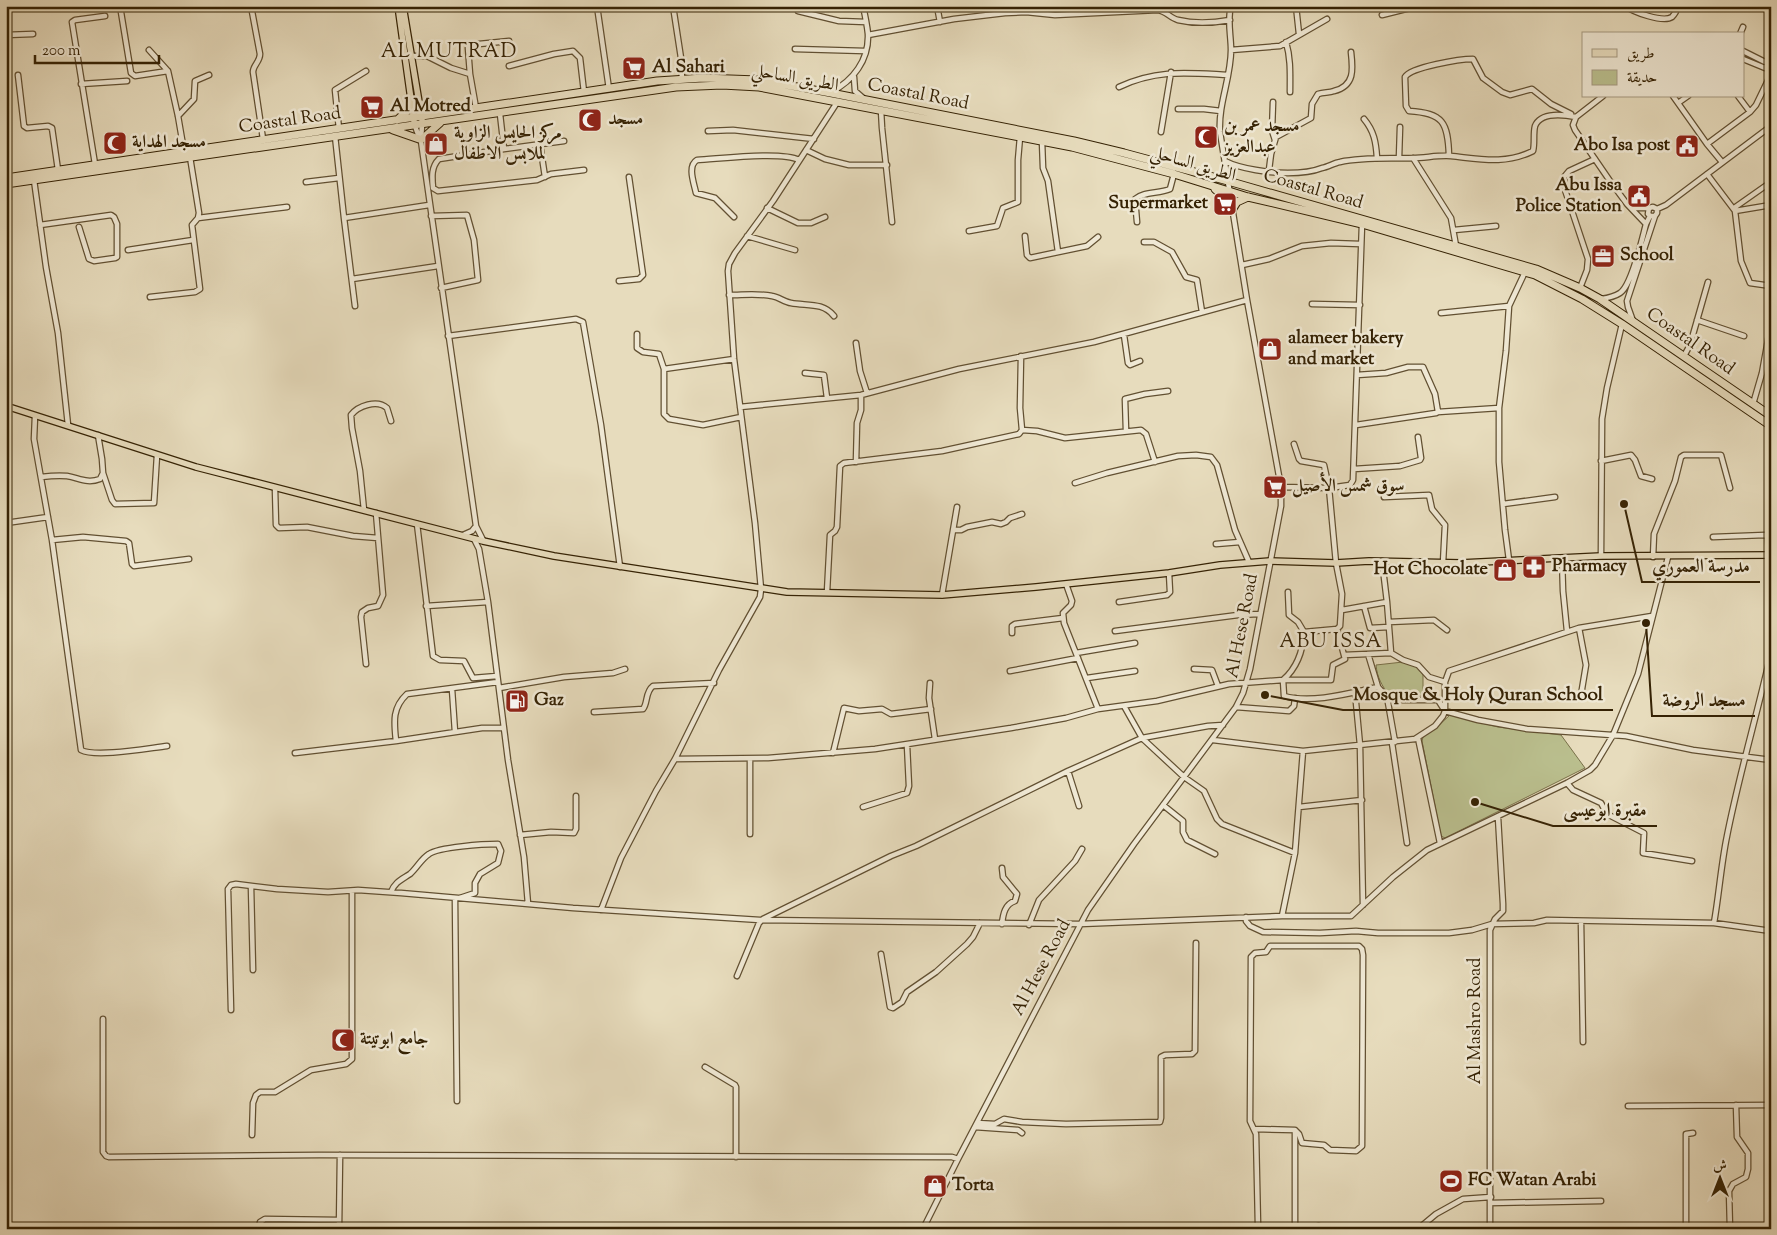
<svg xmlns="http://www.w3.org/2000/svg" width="1777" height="1235" viewBox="0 0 1777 1235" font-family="'Sorts Mill Goudy',Amiri,serif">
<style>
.green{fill:#babf8e;stroke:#787049}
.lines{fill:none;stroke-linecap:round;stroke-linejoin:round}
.minor-casing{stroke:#625032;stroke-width:7}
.major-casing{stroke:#352204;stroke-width:8}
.highway-casing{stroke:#352204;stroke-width:9}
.minor{stroke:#efe8d4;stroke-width:4.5}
.major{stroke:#e7dcbd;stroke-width:5.5}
.highway{stroke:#e7dcbd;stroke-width:7}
.labels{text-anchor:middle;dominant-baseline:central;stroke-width:5;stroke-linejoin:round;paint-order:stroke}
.poi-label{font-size:18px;font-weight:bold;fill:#352204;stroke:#efe8d4;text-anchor:start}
.street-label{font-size:18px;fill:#352204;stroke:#efe8d4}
.quarter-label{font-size:20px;letter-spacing:1px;fill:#352204;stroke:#efe8d4}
.leader{fill:none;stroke:#352204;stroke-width:2}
.callout-dot{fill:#352204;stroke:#efe8d4;stroke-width:2}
.callout-label{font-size:19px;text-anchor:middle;font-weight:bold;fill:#352204;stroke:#efe8d4;stroke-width:5;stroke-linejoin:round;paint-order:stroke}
</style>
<rect width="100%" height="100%" fill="#e7dcbd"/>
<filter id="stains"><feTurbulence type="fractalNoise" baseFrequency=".004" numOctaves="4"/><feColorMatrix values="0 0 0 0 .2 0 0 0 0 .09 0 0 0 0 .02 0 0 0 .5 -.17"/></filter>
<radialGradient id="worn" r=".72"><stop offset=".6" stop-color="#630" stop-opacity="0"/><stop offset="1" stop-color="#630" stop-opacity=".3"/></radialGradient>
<!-- green -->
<path class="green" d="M1403,662L1420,668L1423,675V696L1389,695C1382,686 1377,677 1376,665Z
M1450,715L1498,727L1561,735L1585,768L1445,838L1441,836L1422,741L1423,737L1438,726Z"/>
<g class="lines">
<!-- minor casing -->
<g class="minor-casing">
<path id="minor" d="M120,6L131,73L135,76L168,71
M251,6L260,54C260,62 253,65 253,72L263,139
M597,6L609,89
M673,6L681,58L682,79
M937,6L940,22
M1296,6L1299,34
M1626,6C1633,12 1663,23 1672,17C1675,14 1677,10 1678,6
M798,11L839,21L866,22
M1382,15L1418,6
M1740,34L1743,27
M6,35L33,34
M868,35L954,19L1005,13L1026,12L1055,15L1158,10C1166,11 1170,18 1178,20C1195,24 1213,23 1230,20
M1286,42C1291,59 1290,75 1290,92
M795,49L865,51
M149,50L168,71L178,116L184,151
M1231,50L1280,46L1327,19
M1743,51L1767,63L1768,65L1765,68L1743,59
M411,56H427L451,68L470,74L476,108
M509,66L554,54L573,51L580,58L584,92
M470,74L468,48L469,45L509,41
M18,75L24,126L27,128L48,126L52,128L58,170
M854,77L855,91L863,98
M81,84L127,81
M1119,87C1157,69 1188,73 1228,75
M831,92C853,81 869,60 868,34C867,25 865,15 863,6
M1603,96L1576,117L1573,125L1575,130L1610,181L1627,204L1646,224
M1673,96L1707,144
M1738,96L1750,112
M1273,102L1272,131L1275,140
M1678,103L1688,96
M1178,109H1204L1221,111
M881,110L882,128L892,222
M500,114L504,149L439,159C431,167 432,177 433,188L438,191L537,180L551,174L584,170
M178,116L194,99L195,81L209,75
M1364,119C1374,131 1376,142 1377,158
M422,124L421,141L476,526L483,540
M415,126L420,140
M339,129L335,90L366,71
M708,131L733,130L814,139
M1161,132L1171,72
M335,136L344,218
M1042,141L1043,168L1048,181L1058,252
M540,144L545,177
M504,149L564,141
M806,150L825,159L849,165H887
M1449,156C1448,122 1443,113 1409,111L1406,106L1405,77C1411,67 1460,59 1473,59L1483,78L1502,92L1510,95L1532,89L1551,104L1571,114
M1399,158L1400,127
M1413,158L1451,218L1456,246
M1225,161C1240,169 1271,173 1288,173C1299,173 1312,172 1322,168C1328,167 1334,163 1340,162C1364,157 1389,159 1413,158C1425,158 1438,155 1451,156C1480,159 1505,165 1533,151C1535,143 1533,134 1535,126C1541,111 1565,115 1576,117
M1722,162L1707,144L1750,112L1756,105L1771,74
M95,164L72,22L75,20L105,16
M6,168L7,178
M1269,170L1271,154L1276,137L1311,118L1312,104L1318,94C1324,92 1329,93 1334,91C1355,86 1353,69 1351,52
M1707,174L1735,211L1741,261L1750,283L1771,286
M34,180L46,267L58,333L68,425
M306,182L339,178
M767,208L798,223H811L825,217
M1632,208H1649
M1734,208L1771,182
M1657,209V213L1655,216H1651L1648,214L1649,208L1653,207L1657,209L1666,205L1771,126
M1735,211L1771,205
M431,216L467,215L474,240L478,280L441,288
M734,217L715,198L696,193C694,183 687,166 697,160C719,159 781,151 799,160
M198,218L287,207
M1137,222L1135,199C1144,191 1159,194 1170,189L1174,174
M40,225L111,215L114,217L117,224V257L115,258L94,261L89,259L79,227
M1454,230L1496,226
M969,231L997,226L1003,208L1018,202V160L1020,137
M747,236L795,250
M1025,236L1027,255L1030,258L1087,246L1098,237
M1144,242H1154L1172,252L1186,277L1197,280L1202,312
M128,250L193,240
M1242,265L1269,259L1302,246L1331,243L1360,244
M352,279L438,266
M619,281L639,279L643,275L629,177
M1580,288L1587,270L1588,259L1565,190L1564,177L1569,171L1595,159
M729,295C743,295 758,293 772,296C779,297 784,302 791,303C807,306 823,302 834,316
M150,297L195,292L200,289L192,225L198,218L199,213L190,157
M1601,299C1608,298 1614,297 1620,293C1632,285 1642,239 1646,224L1650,216
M1312,304L1360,305
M355,306L344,218L429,205
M1441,313L1509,306
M1697,320L1744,336
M1633,321L1628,307L1627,301L1655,216
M637,334V348L643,352L659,354L664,369
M1124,335L1128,363L1130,365L1140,361
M448,336L576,319L583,322L601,425L620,567
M856,343L860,371L867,393
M1684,356L1690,345L1708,282
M734,359L664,369V414L669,419L703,425L741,417
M805,373L824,375L827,398
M1357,375L1386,373L1408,367H1423L1435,394L1438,412
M1753,404L1762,373L1771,323
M740,407L861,395L959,369L1094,342L1247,300
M35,416L34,439L52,540L81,750C96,758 149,748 167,746
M1356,425L1436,413L1438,412L1499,408
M1022,430L1037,431L1065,438L1141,430L1146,434L1155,462
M1126,431L1125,399L1145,394L1168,391
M98,435L102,459L103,473L112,500L115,504L154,503L157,455
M1601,461L1631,455L1635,460L1641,476L1652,479
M856,462L857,423L861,410V395
M1354,469L1400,466L1420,460L1421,458L1418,437
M41,477C49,476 58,475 67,476C79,478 87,484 100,479L103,473
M1075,483L1107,473L1178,456L1196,455L1211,457L1217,465L1235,530L1249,562
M1281,487L1329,488L1350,485L1353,480L1362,224
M275,488L276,525L279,528L307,527L353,536L378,538
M1384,497L1429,495L1432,509L1445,525L1443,563
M1503,504L1555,497
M364,510L360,471L352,428L351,415C358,406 377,399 387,408L391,421
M6,523L48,517
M417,524L433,656L440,660L464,661L473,678L497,676
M953,530H961L967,527L992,522L1001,524L1006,522L1010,518L1022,514
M463,535L472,531L476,526
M1713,537L1765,535L1768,537L1769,555
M474,539L479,549L488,602L508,760L524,857L528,904
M52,540L83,537L126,541L129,543L132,564L134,566L189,559
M1216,544L1240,542
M1601,556L1602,419L1607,388L1622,324
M1653,557L1654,534L1675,481L1681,457L1684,455H1721L1730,488
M1562,558L1563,591L1567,631
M1509,560L1505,530L1499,462V408L1506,351L1509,306L1525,272
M1382,561L1387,602L1391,653
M1066,584L1072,601L1071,605L1063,613L1064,623L1098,709
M827,592L830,535L835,531L837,527L840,466L844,463L942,451L1019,434L1022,430L1020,408L1021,356
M1288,592L1289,615L1298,622L1304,632C1303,651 1298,667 1283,680L1284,696C1312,704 1350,693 1378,687
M942,595L957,507
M1119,602L1167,595L1170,592L1169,573
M426,606L488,602
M1364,606L1370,628L1389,627
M1342,610L1387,602
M1389,622L1434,620L1447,630
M1579,628L1586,665L1581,695
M1115,631L1238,615L1259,614
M1304,632L1337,629
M1012,633V626L1015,624L1063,618
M1076,653L1135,643
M1368,654L1378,687L1387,697L1395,742
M1344,655L1391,653L1403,660L1418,665L1429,677L1445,682
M366,664L361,617L362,612L368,608L378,606L383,595L376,513
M1194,669L1212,670L1218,686
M1010,671L1078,658
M1087,678L1135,671
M930,683L929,698L935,739
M499,688L564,677L613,673L625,669
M452,689L455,732
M1355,692L1360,745L1363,905
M1387,697L1403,700H1438L1445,711L1478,720L1527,729L1626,736L1693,750L1771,760
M1124,706L1142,738L1184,777L1204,791L1217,819L1222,824L1295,853
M1236,707L1289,711L1294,706L1295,698
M594,712L643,709C648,703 645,692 653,686L714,683
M1418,738L1440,843
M1213,740L1303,751L1415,739L1435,726L1443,716L1445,711V682L1449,671L1579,628L1652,616
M396,741L482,728H504
M1392,743L1407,843
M295,753L396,741C394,722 392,708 407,694L498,682
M833,753L844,708L859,711L882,709L891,714L931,709
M675,759L768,758L875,749L1011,728L1066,718L1098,709L1157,701L1229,684L1283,680H1331L1333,665L1345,659L1337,629L1340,626L1342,594L1336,563L1329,488L1324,465L1301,461L1299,459L1294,444
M750,759V834
M1068,771L1079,806
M1567,783L1573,790L1601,803L1607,814L1644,833L1643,853L1692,861
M1163,805L1183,821V832L1187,840L1215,854
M863,807L907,793L909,786L907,745
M1299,807L1362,800
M520,835L551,832L574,833L576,829V796
M1002,868L1003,877L1017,894L1015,901C1005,904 1003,914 1002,924
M251,886L253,970
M391,892C395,882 401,880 410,874C417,868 421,859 429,854C439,847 484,844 498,844L501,851L498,863L480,874L475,883V893L460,898
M455,898L457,1101
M601,910L621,858L656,791L675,759L719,670L760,597L761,589L755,523L734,359L728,271L729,264L735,253L773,201L838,101
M1282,916L1295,853L1303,751
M1246,917V921L1250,926L1263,932L1320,933L1356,931L1378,933H1449L1472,930L1492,924L1534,923L1547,920L1714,923L1771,931
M1581,921L1583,1042
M1714,923C1719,895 1721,865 1727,836C1739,775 1757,715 1771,653
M1029,925L1039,900L1075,861L1082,849
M881,954L890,1007L893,1008L902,1002L907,992L936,972L967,944L973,937L980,923
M737,976L759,923L763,919L891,856L916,846L1068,771L1142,738L1208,726L1223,725
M231,1010L228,889L231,885L236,884L277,889L328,892L358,890L401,893L573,908L760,920L1080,924L1282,916H1351L1393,877L1427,850L1567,783L1590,770L1595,765L1613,735L1638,674L1668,557
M103,1019V1152L106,1156L109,1157L319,1155L952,1157L958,1159
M705,1067L735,1085L736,1087V1157
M1628,1106L1771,1105
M977,1123L995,1124L1004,1119L1022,1122L1066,1124L1160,1122L1161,1118V1057L1165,1055L1192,1054L1195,1051L1196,943
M975,1127L1018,1130L1022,1133
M1255,1129L1295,1130L1299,1134L1302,1143L1324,1145L1330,1150L1356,1151L1362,1146L1363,955L1362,949L1359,946H1270L1266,952L1255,953L1251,957L1250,1121L1256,1134L1258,1226L1260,1228H1311L1319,1226L1321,1229
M1295,1130V1228
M252,1135L253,1103L256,1095L260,1092H275L311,1070L346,1064L352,1059V891
M1490,1203L1601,1201
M259,1229L260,1222L265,1219L339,1220
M339,1229L340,1155
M923,1229L958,1159L1088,910L1134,844L1236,707L1243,693L1250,669L1281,506V487L1247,300L1220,132C1218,104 1231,78 1231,50C1231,35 1227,20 1231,6
M1418,1229L1436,1214L1463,1199L1491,1197
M1490,1229V930L1495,919L1503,911V904L1498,817
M1686,1229V1134L1693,1133
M1730,1229L1729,1191L1733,1184L1746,1177L1748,1169V1153L1737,1137L1736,1105"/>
</g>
<!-- major casing -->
<g class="major-casing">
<path id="major" d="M398,6L414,121
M403,6L422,120
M6,406L196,467L483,541L554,556L787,592L942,595L1036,587L1169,573L1220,565L1270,561L1336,563L1369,561L1461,563L1601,556L1771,555"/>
</g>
<!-- highway casing -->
<g class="highway-casing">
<path id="highway" d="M419,103L425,109L442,111
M397,120L406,112L411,104
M393,130L419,139
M422,139L440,123
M6,178L657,81L703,78L758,80L831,93L1074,141L1124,153L1228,181L1536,269L1580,288L1600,299L1771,416
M6,184L676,87L722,85L759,87L1072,147L1174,174L1248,197L1362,224L1535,275L1582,299L1622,324L1771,426
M1215,189L1223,196L1232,210L1237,202L1248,197"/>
</g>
<!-- minor -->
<use href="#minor" class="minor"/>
<!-- major -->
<use href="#major" class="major"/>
<!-- highway -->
<use href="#highway" class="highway"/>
</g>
<!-- icons -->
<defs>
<g id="supermarket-square" transform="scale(1.25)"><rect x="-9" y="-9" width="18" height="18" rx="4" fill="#8f2418" stroke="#efe8d4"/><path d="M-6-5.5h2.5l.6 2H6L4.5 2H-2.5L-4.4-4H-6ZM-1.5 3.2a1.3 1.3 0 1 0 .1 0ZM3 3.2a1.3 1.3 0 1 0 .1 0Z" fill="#fff"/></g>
<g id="mosque-square" transform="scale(1.25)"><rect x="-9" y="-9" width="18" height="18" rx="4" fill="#8f2418" stroke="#efe8d4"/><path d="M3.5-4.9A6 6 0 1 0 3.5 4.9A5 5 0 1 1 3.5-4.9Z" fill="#fff"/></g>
<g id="shop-square" transform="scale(1.25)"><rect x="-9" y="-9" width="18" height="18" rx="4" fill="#8f2418" stroke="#efe8d4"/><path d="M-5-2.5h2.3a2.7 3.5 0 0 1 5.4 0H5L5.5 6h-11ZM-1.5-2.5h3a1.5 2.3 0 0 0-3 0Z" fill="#fff"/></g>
<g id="civic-square" transform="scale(1.25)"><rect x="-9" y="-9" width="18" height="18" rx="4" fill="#8f2418" stroke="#efe8d4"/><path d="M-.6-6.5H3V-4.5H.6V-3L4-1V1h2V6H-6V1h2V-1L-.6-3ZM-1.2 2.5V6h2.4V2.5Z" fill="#fff"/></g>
<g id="office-square" transform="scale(1.25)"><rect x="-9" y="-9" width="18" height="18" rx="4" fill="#8f2418" stroke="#efe8d4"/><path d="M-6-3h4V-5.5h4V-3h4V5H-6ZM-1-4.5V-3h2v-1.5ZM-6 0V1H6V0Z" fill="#fff"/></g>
<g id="pharmacy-square" transform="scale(1.25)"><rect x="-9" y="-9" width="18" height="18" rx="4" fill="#8f2418" stroke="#efe8d4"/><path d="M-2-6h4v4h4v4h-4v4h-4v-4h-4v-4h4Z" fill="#fff"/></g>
<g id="fuel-square" transform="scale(1.25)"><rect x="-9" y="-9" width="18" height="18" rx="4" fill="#8f2418" stroke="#efe8d4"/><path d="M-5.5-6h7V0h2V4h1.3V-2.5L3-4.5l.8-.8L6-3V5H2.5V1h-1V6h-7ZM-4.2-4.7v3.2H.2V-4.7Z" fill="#fff"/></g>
<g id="stadium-square" transform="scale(1.25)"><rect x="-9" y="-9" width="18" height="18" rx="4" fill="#8f2418" stroke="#efe8d4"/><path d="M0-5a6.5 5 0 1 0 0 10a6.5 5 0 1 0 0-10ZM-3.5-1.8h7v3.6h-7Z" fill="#fff"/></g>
</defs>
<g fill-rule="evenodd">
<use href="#supermarket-square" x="634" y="68"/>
<use href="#supermarket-square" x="372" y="107"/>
<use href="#mosque-square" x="590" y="120"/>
<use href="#mosque-square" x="1206" y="137"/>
<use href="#mosque-square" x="115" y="143"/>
<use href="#shop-square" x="436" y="144"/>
<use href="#civic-square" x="1687" y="146"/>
<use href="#civic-square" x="1639" y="196"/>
<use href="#supermarket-square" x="1225" y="204"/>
<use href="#office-square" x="1603" y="256"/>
<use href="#shop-square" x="1270" y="349"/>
<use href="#supermarket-square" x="1275" y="487"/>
<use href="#pharmacy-square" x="1534" y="567"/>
<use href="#shop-square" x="1505" y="570"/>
<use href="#fuel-square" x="517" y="701"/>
<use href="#mosque-square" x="343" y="1040"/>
<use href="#stadium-square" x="1451" y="1181"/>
<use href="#shop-square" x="935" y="1186"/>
</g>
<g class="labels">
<!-- poi labels -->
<g class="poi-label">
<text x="652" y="68">Al Sahari</text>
<text x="390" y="107">Al Motred</text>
<text x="608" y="120">مسجد</text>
<text x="1224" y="127">مسجد عمر بن<tspan x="1224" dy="21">عبدالعزيز</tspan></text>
<text x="454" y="134">مركز الحايس الزاوية<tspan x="454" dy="21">لملابس الاطفال</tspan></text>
<text x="132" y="143">مسجد الهداية</text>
<text x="1670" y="146" text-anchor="end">Abo Isa post</text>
<text x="1622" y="186" text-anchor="end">Abu Issa<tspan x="1622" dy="21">Police Station</tspan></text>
<text x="1208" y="204" text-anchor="end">Supermarket</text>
<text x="1620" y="256">School</text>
<text x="1288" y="339">alameer bakery<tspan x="1288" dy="21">and market</tspan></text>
<text x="1292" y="487">سوق شمس الأصيل</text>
<text x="1552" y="567">Pharmacy</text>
<text x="1488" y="570" text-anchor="end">Hot Chocolate</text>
<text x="534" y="701">Gaz</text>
<text x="360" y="1040">جامع ابوتيتة</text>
<text x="1468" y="1181">FC Watan Arabi</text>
<text x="952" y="1186">Torta</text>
</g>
<!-- street labels -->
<g class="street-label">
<text transform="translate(795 79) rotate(10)">الطريق الساحلي</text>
<text transform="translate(918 95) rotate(11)">Coastal Road</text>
<text transform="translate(290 121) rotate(-8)">Coastal Road</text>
<text transform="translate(1193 165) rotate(16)">الطريق الساحلي</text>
<text transform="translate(1313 190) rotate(16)">Coastal Road</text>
<text transform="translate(1690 342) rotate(35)">Coastal Road</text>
<text transform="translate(1243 626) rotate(-79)">Al Hese Road</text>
<text transform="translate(1042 968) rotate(-62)">Al Hese Road</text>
<text transform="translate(1476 1021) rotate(-90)">Al Mashro Road</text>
</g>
<!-- quarter labels -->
<g class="quarter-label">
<text x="449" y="52">AL MUTRAD</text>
<text x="1331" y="642">ABU ISSA</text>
</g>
</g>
<!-- callouts -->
<path class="leader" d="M1624 504L1642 582H1760M1265 695L1343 710H1613M1646 623L1652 716H1755M1475 802L1553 826H1657"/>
<g class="callout-dot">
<circle cx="1624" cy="504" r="5"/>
<circle cx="1265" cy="695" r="5"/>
<circle cx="1646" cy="623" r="5"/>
<circle cx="1475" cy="802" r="5"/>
</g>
<g class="callout-label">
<text x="1701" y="572">مدرسة العموري</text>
<text x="1478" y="700">Mosque &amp; Holy Quran School</text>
<text x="1704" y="706">مسجد الروضة</text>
<text x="1605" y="816">مقبرة ابوعيسى</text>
</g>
<!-- margin -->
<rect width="1777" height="1235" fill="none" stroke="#e7dcbd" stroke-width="25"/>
<rect x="8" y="8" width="1762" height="1220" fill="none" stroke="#352204" stroke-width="2.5"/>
<rect x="12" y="12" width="1752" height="1210" fill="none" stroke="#352204"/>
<!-- legend -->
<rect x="1582" y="32" width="162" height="65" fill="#efe8d4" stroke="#a59981"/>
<rect x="1592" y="49" width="25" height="8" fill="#e7dcbd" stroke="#a59981"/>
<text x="1627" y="58" font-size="15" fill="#352204">طريق</text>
<rect x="1592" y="70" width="25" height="15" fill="#babf8e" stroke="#a59981"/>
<text x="1627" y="82" font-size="15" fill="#352204">حديقة</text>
<!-- north arrow -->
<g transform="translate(1720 1178)" stroke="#efe8d4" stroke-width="4" paint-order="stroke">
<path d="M0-4L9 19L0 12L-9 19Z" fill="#352204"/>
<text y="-8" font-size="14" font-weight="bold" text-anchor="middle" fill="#352204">ش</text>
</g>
<!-- scale -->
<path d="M35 55v8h124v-8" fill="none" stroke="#352204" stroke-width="2.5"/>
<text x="42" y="55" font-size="15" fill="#352204" stroke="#efe8d4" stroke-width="4" paint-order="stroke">200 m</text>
<rect width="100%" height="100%" filter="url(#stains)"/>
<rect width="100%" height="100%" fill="url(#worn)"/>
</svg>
